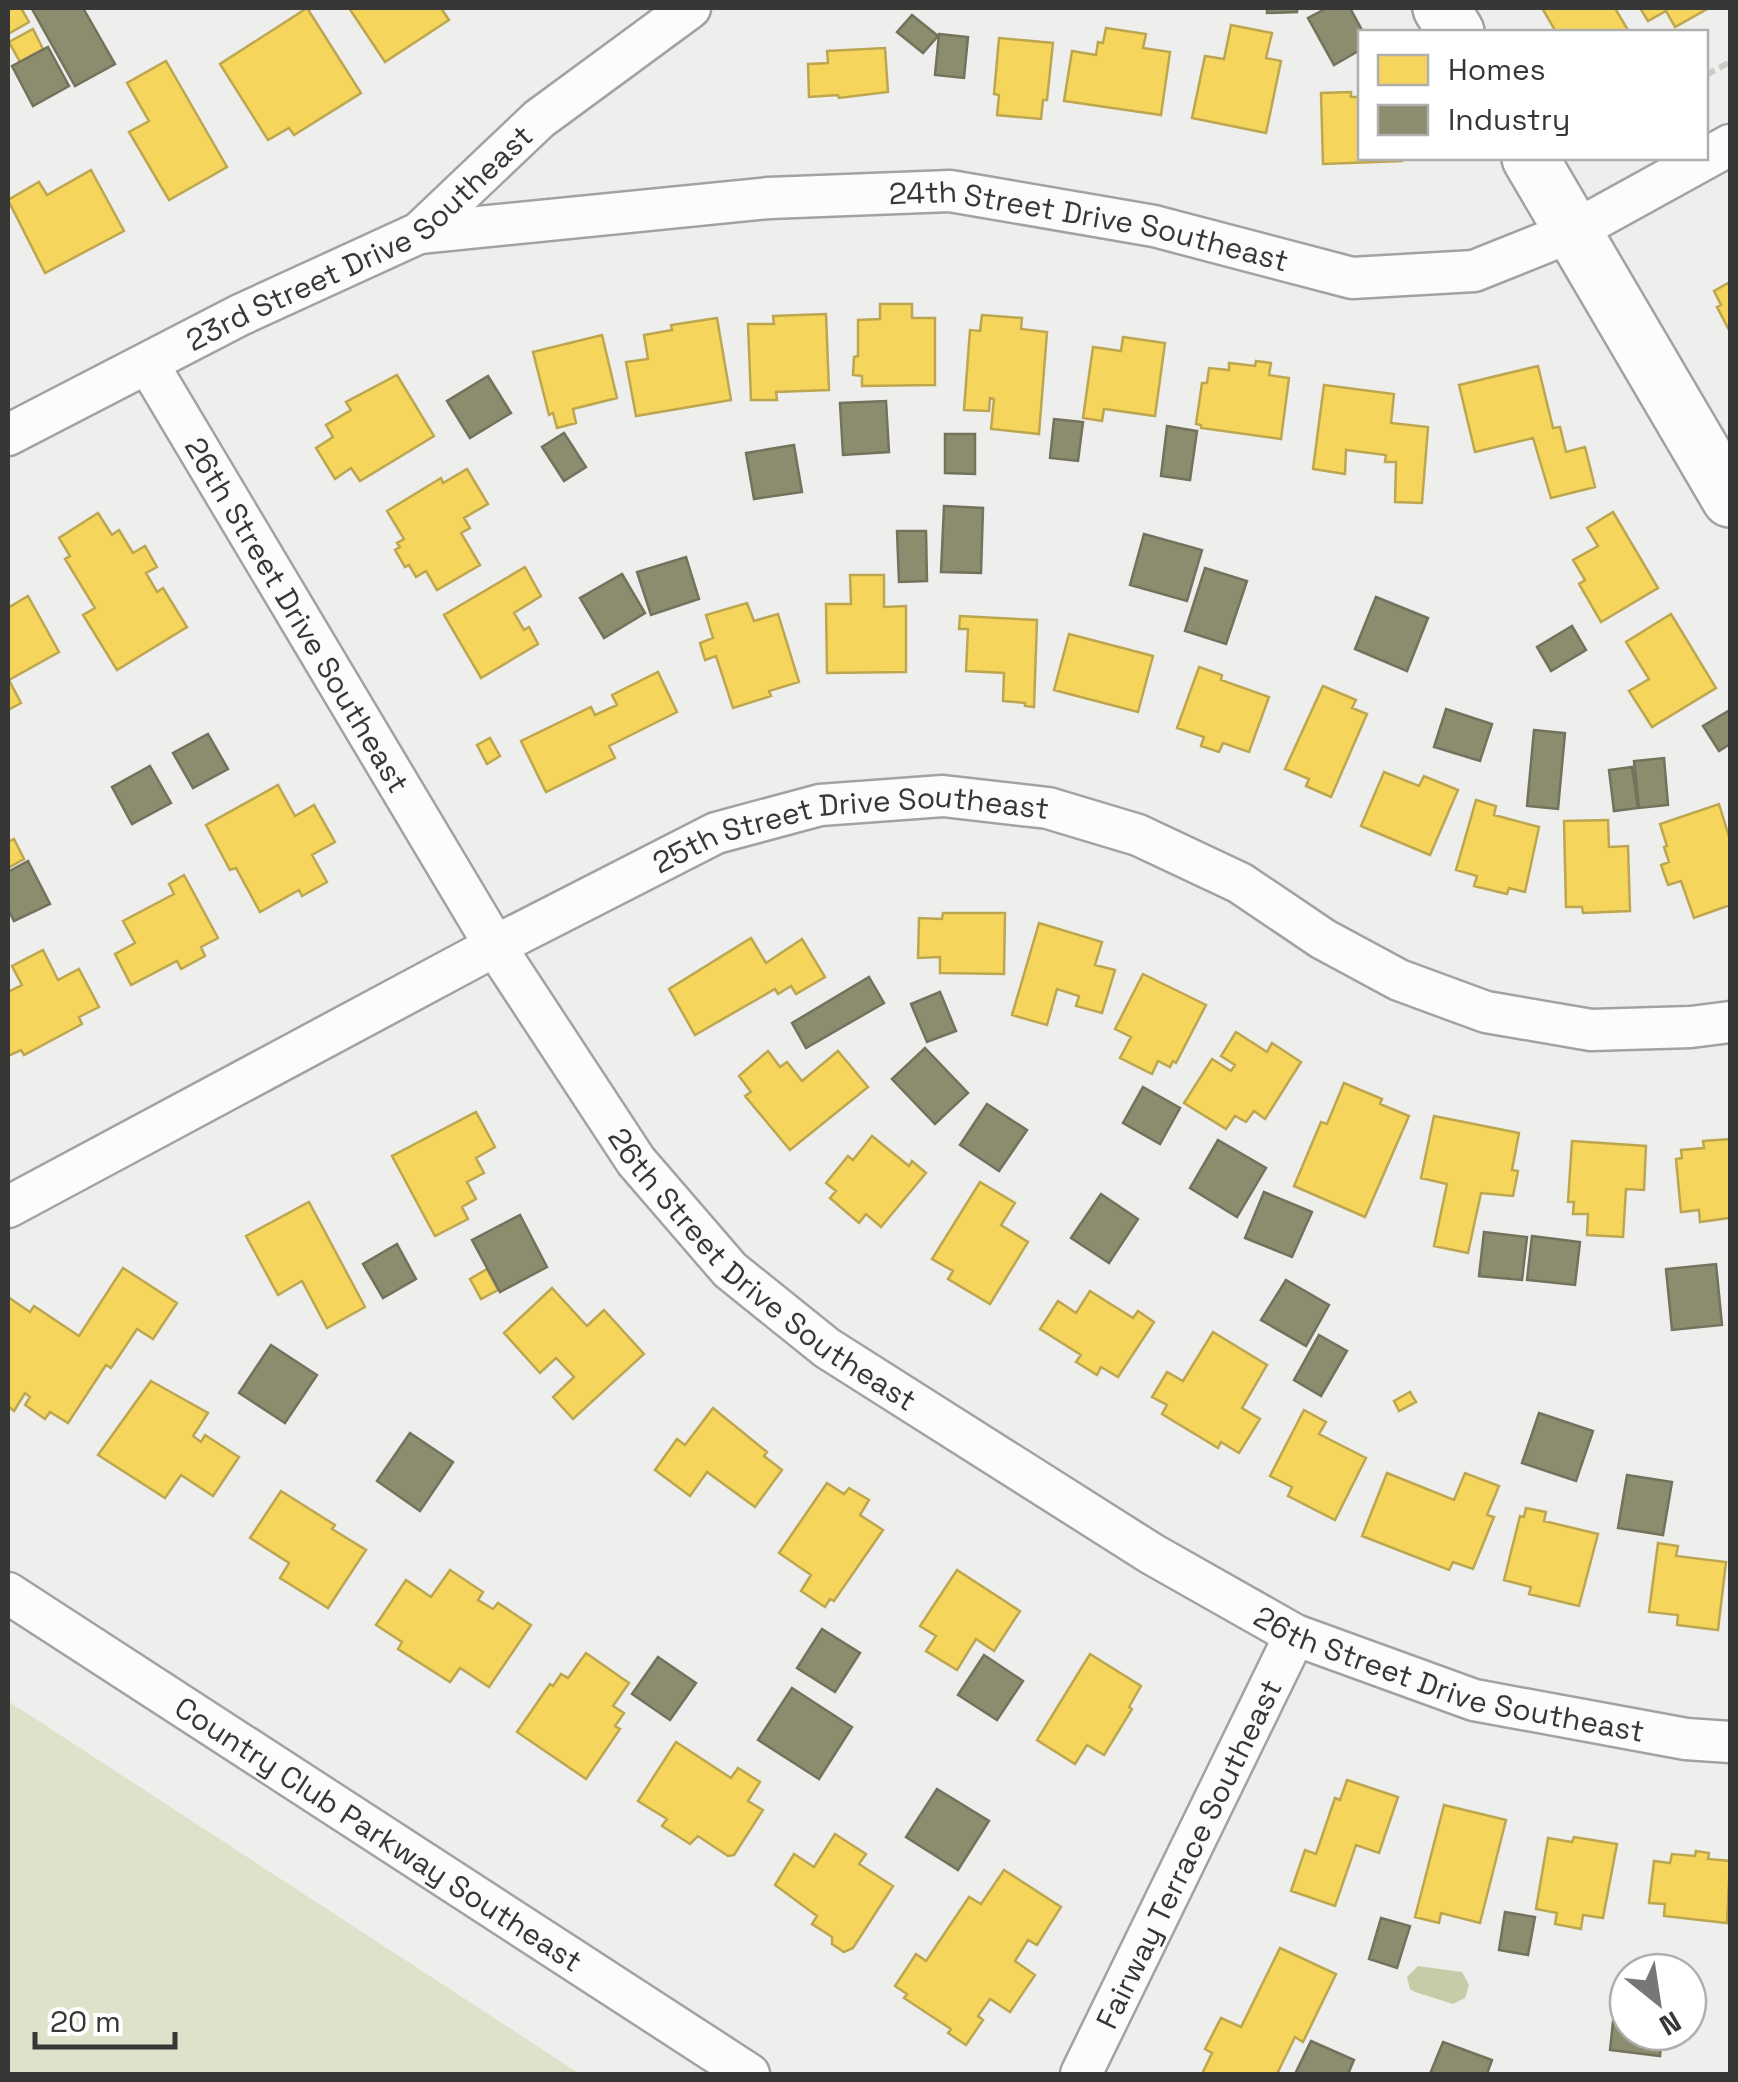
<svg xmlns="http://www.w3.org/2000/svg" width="1738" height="2082" viewBox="0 0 1738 2082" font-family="'Space Grotesk',sans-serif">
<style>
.green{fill:#dfe2cb}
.water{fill:#c7cca8}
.homes{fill:#f6d55c;stroke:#bda650;stroke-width:2.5}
.industry{fill:#8c8c6e;stroke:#72725d;stroke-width:2.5}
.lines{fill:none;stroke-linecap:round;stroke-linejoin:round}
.street-casing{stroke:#a2a3a1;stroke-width:45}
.secondary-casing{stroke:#a2a3a1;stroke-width:60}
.path{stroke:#ccccca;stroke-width:6;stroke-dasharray:10 5;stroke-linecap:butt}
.street{stroke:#fcfcfc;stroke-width:40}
.secondary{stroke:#fcfcfc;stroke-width:55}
.labels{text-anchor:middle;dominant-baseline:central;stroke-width:10;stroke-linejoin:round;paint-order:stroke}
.street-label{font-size:30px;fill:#373735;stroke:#fff}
</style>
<rect width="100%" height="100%" fill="#eeeeec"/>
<!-- green -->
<path class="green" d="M8,1701L580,2074H581H8Z"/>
<!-- water -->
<path class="water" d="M1418,1966L1462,1972L1469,1985L1465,1998L1453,2004L1415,1992L1410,1989L1407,1977Z"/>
<!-- homes -->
<path class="homes" d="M8,8H21L29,22L8,34Z
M307,8L361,93L294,135L289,128L268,140L220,64Z
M349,8H441L449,20L385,62Z
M1542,8H1615L1629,32H1556Z
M1640,8H1709L1675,27L1666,11L1648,21Z
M1231,25L1272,33L1266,58L1281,61L1266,133L1192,118L1205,56L1224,59Z
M1106,28L1146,34L1143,48L1170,52L1161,115L1064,101L1072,51L1096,55L1098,42L1103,43Z
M33,29L43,49L20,62L9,42Z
M999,38L1053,43L1047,100H1043L1041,119L997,115L999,95L994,94Z
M885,48L888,92L839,98L838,95L809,97L808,64L828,63L827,51Z
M166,61L227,167L169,200L129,132L149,121L127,83Z
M1351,92V97H1360V158H1402V161L1323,164L1321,93Z
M91,170L124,231L45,273L8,200L39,182L47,195Z
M1730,282V332L1717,307L1721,305L1714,291Z
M880,304H912V318H935V385L862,386V376L853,375L854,357L858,356V320L880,319Z
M826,314L829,390L776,392L777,400H751L748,324H774L773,316Z
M982,315L1022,318L1021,329L1047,332L1039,434L991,429L994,399L990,398L989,411L964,410L970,330L980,331Z
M717,318L731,400L636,416L626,362L648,359L644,335L672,330L671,325Z
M602,335L617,398L573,409L576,423L557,428L553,413L549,415L533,352Z
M1123,337L1165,343L1155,416L1104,409L1102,421L1083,418L1093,347L1121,351Z
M1256,361L1271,363L1269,375L1289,378L1281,439L1201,428V425L1196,424L1202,383H1207L1209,368L1229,370V363L1255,366Z
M1538,366L1553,428L1560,427L1566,452L1585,447L1595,487L1551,498L1533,438L1475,452L1459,385Z
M397,375L434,436L360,481L351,468L335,479L316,448L333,437L326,425L351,410L346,402Z
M1324,385L1394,394L1391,423L1428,427L1422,503L1395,502L1396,462H1385L1386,455L1346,450L1345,474L1313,469Z
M467,469L488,504L464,518L470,528L461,533L480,565L437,590L426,571L416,577L409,565L405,567L395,550L400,547L397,543L404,539L387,511L441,478L443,483Z
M1613,512L1658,588L1601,622L1579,584L1585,580L1573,560L1598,546L1587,528Z
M98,513L112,535L119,530L133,553L145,546L157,567L146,573L157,592L163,588L187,627L117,670L83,615L95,608L65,559L70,556L59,538Z
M525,567L541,596L514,613L524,630L529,627L538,644L481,678L444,615Z
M850,575H884V607L906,606V672L827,673L826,604H851Z
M28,596L59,652L9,680L21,703L8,710V608Z
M747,603L754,621L778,614L799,682L769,691L771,696L733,708L716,656L705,660L700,643L713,638L706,615Z
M1671,614L1716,688L1652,727L1629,691L1649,679L1626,642Z
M960,616L1037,620L1034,707L1025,706V703L1003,701L1004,673L966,671L968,629H959Z
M1069,634L1153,656L1138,712L1054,690Z
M1199,667L1222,675L1221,680L1269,697L1249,752L1223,743L1219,752L1201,746L1204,737L1177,728Z
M658,672L677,712L609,746L615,758L546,792L521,741L591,707L595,715L617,705L612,695Z
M1323,686L1356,700L1352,708L1367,714L1331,797L1306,786L1309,779L1285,769Z
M490,738L500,756L487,764L477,745Z
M1384,772L1419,786L1424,776L1458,790L1430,855L1361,826Z
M278,785L295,816L314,805L335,842L312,855L327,882L302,896L299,890L260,912L236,868L230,870L206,825Z
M1476,800L1496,806L1494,815L1539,827L1525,892L1509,888L1507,894L1474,886L1477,876L1456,870Z
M1719,804L1730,840V905L1694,918L1681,881L1668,885L1661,865L1669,862L1664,847L1667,846L1660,824Z
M1608,820L1609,847L1628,846L1630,911L1583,913L1582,907H1566L1564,821Z
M14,839L24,859L8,868V842Z
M184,875L218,938L201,947L205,956L181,969L177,961L131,985L115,954L135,943L123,921L174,894L169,884Z
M943,913H1005L1004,974L940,973V957L918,958L919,918L942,919Z
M1039,923L1102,942L1095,965L1115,970L1102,1013L1076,1006L1079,996L1057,989L1047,1025L1012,1015Z
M751,938L766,963L802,939L825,977L796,994L791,986L778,994L775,989L695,1035L669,989Z
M43,950L58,980L79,969L99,1007L79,1017L82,1024L24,1055L21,1050L8,1056V992L22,985L12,966Z
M1143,974L1206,1005L1176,1063L1173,1061L1170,1067L1158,1061L1152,1074L1120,1058L1131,1037L1115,1029Z
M1236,1032L1267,1052L1272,1043L1301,1062L1265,1119L1254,1111L1246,1122L1235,1116L1226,1129L1184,1103L1212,1059L1231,1071L1235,1065L1221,1056Z
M768,1051L780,1067L787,1062L802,1081L838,1051L868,1087L790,1150L745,1096L751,1092L739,1076Z
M1344,1083L1382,1099L1380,1104L1409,1116L1365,1217L1294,1186L1321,1122L1327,1124Z
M476,1112L495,1147L476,1158L484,1173L467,1182L476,1199L462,1207L468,1219L435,1236L392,1156Z
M1434,1116L1519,1133L1512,1170L1518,1171L1513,1196L1481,1193L1468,1253L1434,1246L1447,1184L1421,1178Z
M872,1136L909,1166L912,1161L926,1173L881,1227L866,1214L859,1223L830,1198L836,1191L826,1183L848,1156L853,1160Z
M1730,1139V1229L1729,1218L1700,1222L1699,1210L1681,1212L1676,1159L1682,1158L1681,1150L1704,1148L1703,1141Z
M1572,1141L1646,1146L1644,1190L1626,1189L1623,1237L1587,1235L1588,1214H1573L1574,1202H1568Z
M980,1182L1015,1203L1001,1225L1028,1242L990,1304L948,1279L953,1271L932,1259Z
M309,1202L365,1307L327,1328L302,1281L278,1295L246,1236Z
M123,1268L177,1303L153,1339L137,1329L111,1368L106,1365L68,1423L50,1412L45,1419L25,1405L30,1397L25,1393L14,1411L8,1406V1297L30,1312L34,1306L79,1336Z
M487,1269L498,1290L481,1299L470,1279Z
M552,1288L587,1326L604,1310L644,1354L573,1419L553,1397L574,1377L556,1358L540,1373L504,1333Z
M1090,1291L1133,1318L1138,1311L1154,1322L1118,1377L1101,1367L1097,1375L1076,1362L1081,1355L1040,1329L1058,1301L1076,1313Z
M1213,1332L1267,1365L1242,1408L1260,1419L1239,1453L1221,1442L1218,1448L1162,1414L1167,1405L1152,1397L1167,1372L1183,1381Z
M151,1381L208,1413L193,1436L201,1442L205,1435L239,1457L213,1496L181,1475L165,1498L98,1455Z
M1410,1392L1416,1402L1399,1411L1394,1401Z
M713,1408L767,1452L764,1456L782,1470L755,1507L707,1472L690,1496L655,1470L677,1439L685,1445Z
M1304,1410L1326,1422L1319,1434L1366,1458L1335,1520L1288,1496L1292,1487L1270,1476Z
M1387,1473L1454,1500L1465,1473L1499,1486L1487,1515L1494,1517L1473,1569L1453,1562L1449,1570L1362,1536Z
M827,1483L844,1494L849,1488L869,1500L860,1515L883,1530L834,1601L830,1599L825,1607L801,1591L811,1575L779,1553Z
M281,1491L335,1525L332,1529L366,1550L328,1608L280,1578L289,1563L250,1538Z
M1526,1508L1546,1512L1544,1521L1598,1534L1579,1606L1529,1594L1531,1587L1504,1580L1520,1516L1524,1517Z
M1658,1543L1678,1546L1676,1556L1726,1562L1718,1630L1677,1625L1678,1615L1649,1612Z
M450,1570L483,1592L478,1600L493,1609L498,1603L531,1625L489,1687L460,1668L450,1682L398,1649L402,1642L376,1625L406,1580L431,1597Z
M957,1570L1020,1611L994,1651L976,1639L957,1670L926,1651L936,1636L920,1626Z
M586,1653L629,1683L613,1706L624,1713L615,1726L620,1729L586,1779L517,1732L550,1684L553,1686L561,1674L568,1678Z
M1090,1654L1141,1686L1129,1707L1132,1709L1104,1755L1087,1745L1075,1764L1037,1740Z
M676,1742L731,1778L738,1768L760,1782L748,1801L763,1810L734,1855L728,1856L698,1836L690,1844L662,1826L667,1819L638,1801Z
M1347,1780L1398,1797L1379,1853L1356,1845L1335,1906L1291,1891L1305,1850L1316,1854L1335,1798L1340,1800Z
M1444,1805L1506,1820L1480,1923L1441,1913L1439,1923L1415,1917Z
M835,1834L866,1854L859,1864L893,1886L853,1948L844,1952L832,1944V1937L812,1924L817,1916L775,1885L794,1854L814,1867Z
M1574,1837L1617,1844L1603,1918L1583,1915L1581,1929L1555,1924L1557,1913L1536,1909L1548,1838L1572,1842Z
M1696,1851L1709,1853L1708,1859L1730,1861L1727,1923L1664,1916L1665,1904L1649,1903L1654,1861L1670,1863L1672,1854L1695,1856Z
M1004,1870L1061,1907L1037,1945L1028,1940L1015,1961L1035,1975L1010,2012L990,1999L978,2016L983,2020L966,2045L948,2033L951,2029L904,1998L907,1994L895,1986L916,1954L926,1961L969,1897L981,1904Z
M1280,1948L1336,1974L1303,2042L1295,2037L1277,2074H1202L1212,2053L1205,2049L1221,2018L1241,2027Z"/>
<!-- industry -->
<path class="industry" d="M35,8H83L115,64L75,86L32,9Z
M1267,8H1297V12L1267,13Z
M1327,8H1350L1363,32H1360V50L1334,65L1308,18Z
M912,15L938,36L923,53L897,32Z
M939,34L968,37L964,78L935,75Z
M48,47L69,86L33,106L12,66Z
M488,376L511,413L470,438L447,401Z
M886,401L889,452L843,455L840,403Z
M1054,419L1083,422L1078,461L1050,458Z
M1167,426L1197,431L1190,480L1161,476Z
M564,433L586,467L564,481L542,447Z
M945,434H975V474L945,473Z
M794,445L802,492L754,499L746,453Z
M944,506L983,508L981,573L941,572Z
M897,531H926L927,581L899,582Z
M1144,534L1202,550L1187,601L1130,585Z
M686,557L699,599L651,615L637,572Z
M1205,568L1247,581L1226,644L1185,631Z
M622,574L645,613L604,638L580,598Z
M1376,597L1428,618L1407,671L1355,649Z
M1572,626L1586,650L1551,671L1537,647Z
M1446,709L1492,724L1480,761L1434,747Z
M1730,710V744L1719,751L1703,726Z
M1534,730L1565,733L1558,809L1527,806Z
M208,734L228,769L193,788L173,753Z
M1664,758L1668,805L1639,808L1634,761Z
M150,766L171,803L132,824L112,787Z
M1632,767L1638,808L1614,811L1609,770Z
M28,861L50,904L14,921L8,909V872Z
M869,977L884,1003L806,1048L792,1023Z
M940,992L956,1031L927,1042L911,1004Z
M925,1048L968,1093L935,1124L892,1079Z
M1143,1087L1180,1108L1160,1144L1123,1123Z
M987,1104L1027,1130L999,1171L960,1145Z
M1218,1140L1266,1168L1237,1217L1190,1188Z
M1264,1192L1312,1212L1292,1257L1245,1238Z
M1101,1194L1138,1219L1109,1263L1071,1238Z
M520,1215L547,1267L500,1292L472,1240Z
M1484,1232L1527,1237L1522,1280L1479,1276Z
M1532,1236L1580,1242L1575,1285L1527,1280Z
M397,1244L416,1279L383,1298L363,1264Z
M1716,1264L1722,1325L1672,1330L1666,1269Z
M1286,1280L1329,1305L1306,1346L1261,1320Z
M1319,1335L1347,1351L1321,1396L1294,1380Z
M271,1345L317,1375L285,1423L239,1393Z
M1539,1413L1593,1431L1576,1481L1522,1463Z
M410,1433L453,1462L420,1511L377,1481Z
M1627,1475L1672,1482L1663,1535L1618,1528Z
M822,1629L860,1653L835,1692L797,1668Z
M984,1655L1023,1681L997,1720L958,1695Z
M658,1657L696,1683L670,1720L632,1694Z
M792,1688L852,1727L819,1779L758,1740Z
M937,1789L989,1821L958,1870L906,1837Z
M1505,1912L1535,1917L1528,1955L1499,1950Z
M1381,1918L1410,1926L1397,1968L1369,1959Z
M1615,2003L1628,2005V2032H1662L1660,2056L1610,2050Z
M1311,2041L1354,2060L1348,2074H1295Z
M1443,2042L1492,2060L1487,2074H1430Z"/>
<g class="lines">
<!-- street casing -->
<g class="street-casing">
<g id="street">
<path id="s1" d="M419,233L769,198L950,191L1154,226L1352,278L1474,271L1574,231L1730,145"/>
<path id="s2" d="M148,364L495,946L636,1161L730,1270L827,1348L1152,1554L1295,1635L1474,1700L1686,1739L1730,1742"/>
<path id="s3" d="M8,435L240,315L419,233L539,119L690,8"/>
<path id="s4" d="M8,1207L495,946L716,833L820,805L943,796L1048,808L1138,835L1240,883L1323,939L1399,980L1486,1012L1591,1030L1691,1027L1730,1022"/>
<path id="s5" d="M8,1593L749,2074"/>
<path id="s6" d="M1081,2074L1295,1635"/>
</g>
</g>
<!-- secondary casing -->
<g class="secondary-casing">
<path id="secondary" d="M1441,8L1456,32
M1530,158L1730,499"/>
</g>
<!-- path -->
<path class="path" d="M1706,75L1730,62"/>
<!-- street -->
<use href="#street" class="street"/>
<!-- secondary -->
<use href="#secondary" class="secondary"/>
</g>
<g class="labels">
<!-- street labels -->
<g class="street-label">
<text stroke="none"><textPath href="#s1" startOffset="675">24th Street Drive Southeast</textPath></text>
<text stroke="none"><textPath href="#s3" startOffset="405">23rd Street Drive Southeast</textPath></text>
<text stroke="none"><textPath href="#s2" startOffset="292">26th Street Drive Southeast</textPath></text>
<text stroke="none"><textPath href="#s4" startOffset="935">25th Street Drive Southeast</textPath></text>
<text stroke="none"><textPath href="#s2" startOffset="1102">26th Street Drive Southeast</textPath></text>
<text stroke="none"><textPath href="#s2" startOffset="1912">26th Street Drive Southeast</textPath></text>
<text stroke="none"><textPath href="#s5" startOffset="442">Country Club Parkway Southeast</textPath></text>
<text stroke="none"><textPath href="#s6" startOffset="245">Fairway Terrace Southeast</textPath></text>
</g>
</g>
<!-- border -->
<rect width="1738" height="2082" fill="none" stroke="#373735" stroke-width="20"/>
<!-- legend -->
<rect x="1358" y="30" width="350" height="130" fill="#ffffff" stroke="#afafae" stroke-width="2.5"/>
<rect x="1378" y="55" width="50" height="30" fill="#f6d55c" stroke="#afafae" stroke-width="2.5"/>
<text x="1448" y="80" font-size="30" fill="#373735">Homes</text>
<rect x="1378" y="105" width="50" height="30" fill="#8c8c6e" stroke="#afafae" stroke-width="2.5"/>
<text x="1448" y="130" font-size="30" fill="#373735">Industry</text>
<!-- north arrow -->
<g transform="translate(1658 2002) rotate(150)"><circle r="48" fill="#ffffff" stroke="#afafae" stroke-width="2.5"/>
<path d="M0-8L18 38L0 25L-18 38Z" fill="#777775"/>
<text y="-15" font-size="28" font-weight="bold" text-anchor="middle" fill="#373735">N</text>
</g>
<!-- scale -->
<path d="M35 2032v15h140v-15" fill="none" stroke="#373735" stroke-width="5"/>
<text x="50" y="2032" font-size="30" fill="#373735" stroke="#ffffff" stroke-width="8" paint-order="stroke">20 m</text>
</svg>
